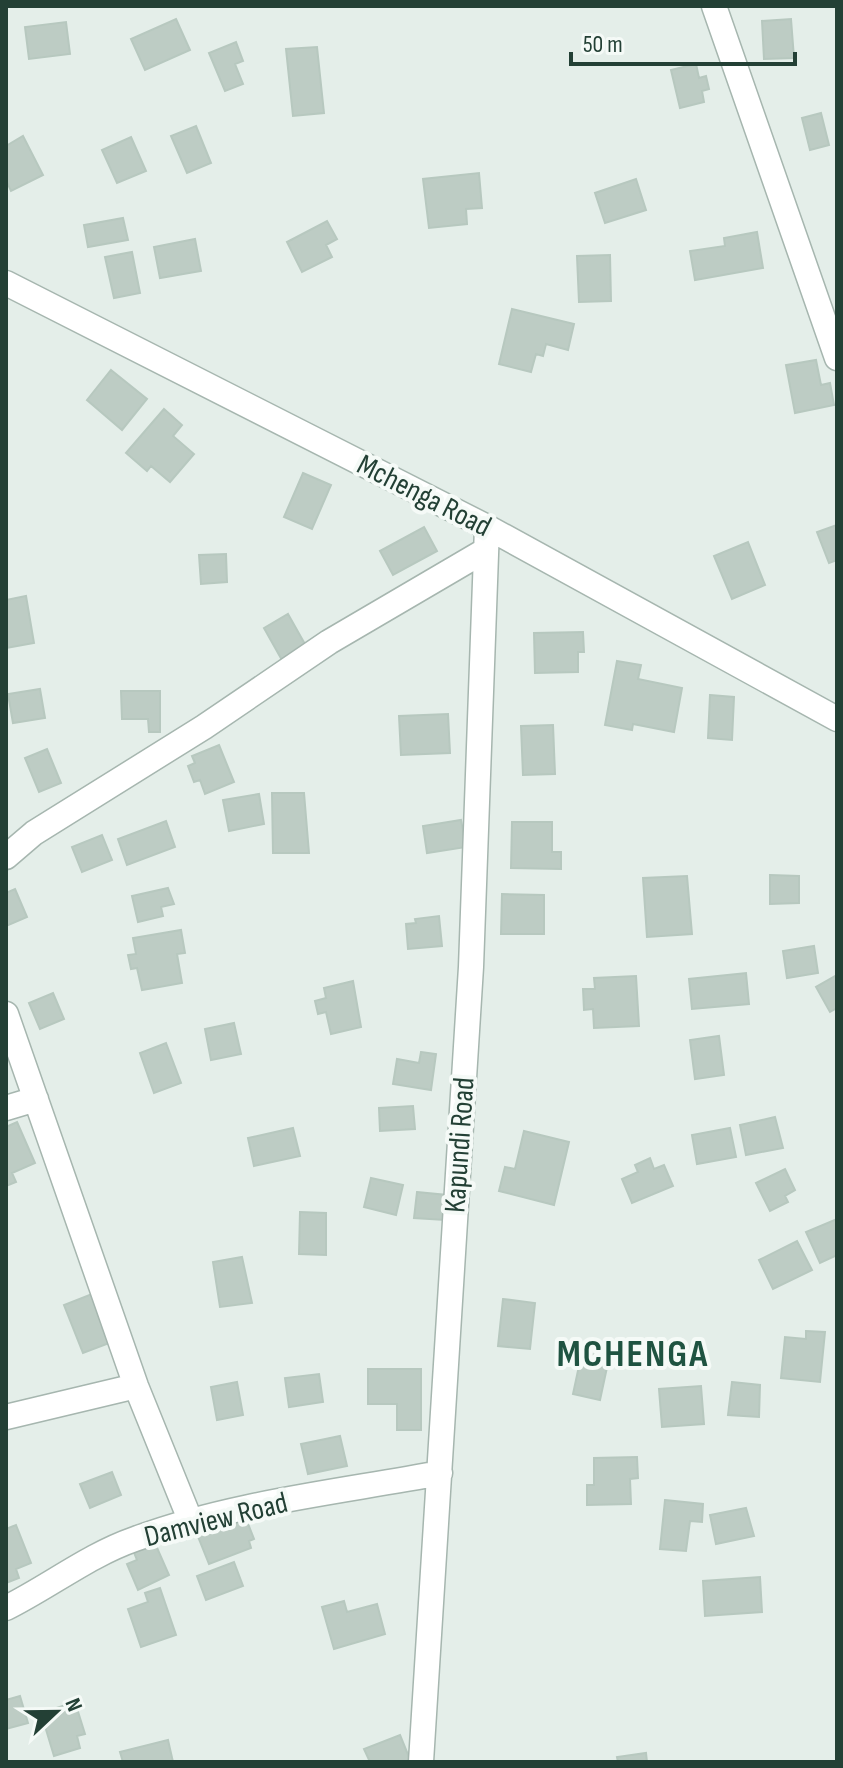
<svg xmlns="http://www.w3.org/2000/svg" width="843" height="1768" viewBox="0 0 843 1768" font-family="'Sofia Sans Condensed',sans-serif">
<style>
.building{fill:#bdccc4;stroke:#b7c8bf;stroke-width:2}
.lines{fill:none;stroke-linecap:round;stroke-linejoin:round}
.minor-casing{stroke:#a6b6af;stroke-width:27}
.minor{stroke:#fff;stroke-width:24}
.labels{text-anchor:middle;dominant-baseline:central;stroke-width:8;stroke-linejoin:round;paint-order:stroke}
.street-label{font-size:30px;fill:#234035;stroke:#f5faf7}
.district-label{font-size:38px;font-weight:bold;letter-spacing:2px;fill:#1f5341;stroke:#f5faf7}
</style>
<rect width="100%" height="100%" fill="#e4eee9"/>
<!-- building -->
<path class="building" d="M176,19L190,50L145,70L131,39Z
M791,19L794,58L764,59L762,21Z
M66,22L70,54L29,59L25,27Z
M236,42L243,61L235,64L243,84L225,91L209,53Z
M317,47L324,113L293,116L286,49Z
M696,64L699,78L706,76L709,89L702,91L704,102L680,108L671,70Z
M821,113L829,145L810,150L802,118Z
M196,126L211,163L187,173L171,136Z
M23,136L43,175L11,191L6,180V146Z
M131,137L146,171L117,183L102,150Z
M479,173L482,208L466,209L467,224L429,228L423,179Z
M636,179L646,210L605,223L595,193Z
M123,218L128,240L88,247L84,225Z
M327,221L337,239L326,245L332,257L302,272L287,242Z
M757,232L763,268L695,280L690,251L725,246L724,238Z
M195,239L201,271L160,278L154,247Z
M132,252L140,293L114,298L105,257Z
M610,255L611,301L579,302L577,256Z
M512,309L574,324L568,350L546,344L543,356L536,354L531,372L499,364Z
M816,360L821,385L830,383L834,405L795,413L786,365Z
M111,370L147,399L122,430L87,400Z
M164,409L182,425L173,436L194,454L170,482L151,466L147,471L126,453Z
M303,473L331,485L312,529L284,517Z
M837,525V560L829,563L817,532Z
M424,527L437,551L393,575L380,551Z
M748,542L765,585L732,599L714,556Z
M226,554L227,582L201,584L199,555Z
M26,596L34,643L6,648V600Z
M288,614L306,646L282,660L264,628Z
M583,632L584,652H578V672L535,673L534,633Z
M617,661L641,665L638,679L682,688L674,732L633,724L632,730L605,725Z
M40,689L45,718L13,723L8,694Z
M121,691H160V732H149L148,719H122Z
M710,695L734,697L732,740L708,738Z
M448,714L450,753L401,755L399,716Z
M553,725L555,774L523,775L521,726Z
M219,745L234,782L205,794L200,780L194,782L188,766L195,763L192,756Z
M47,749L61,783L39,792L25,758Z
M272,793H304L309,853H273Z
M259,794L264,824L229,831L223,800Z
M461,820L466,847L427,853L423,826Z
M166,821L175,847L127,865L118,839Z
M512,822H552V852H561V869L511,868Z
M102,835L112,860L82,872L72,847Z
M770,875L799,876V903L770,904Z
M687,876L692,934L647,937L643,878Z
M168,888L174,904L161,907L163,916L138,922L132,896Z
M15,889L27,917L6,926V893Z
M502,894L544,895V934H501Z
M439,916L442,946L408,949L406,924L416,923L415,919Z
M181,930L185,953L177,954L182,983L142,990L137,968L131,969L128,955L136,954L133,938Z
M814,946L818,973L787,978L783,951Z
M746,973L749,1004L692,1009L689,979Z
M837,975V1008L830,1012L816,987Z
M636,976L639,1026L594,1028L593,1009L584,1010L583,989H595L594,978Z
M353,981L361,1027L331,1034L326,1012L318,1014L315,1001L326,998L324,988Z
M53,993L64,1019L40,1029L29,1003Z
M234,1023L241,1054L211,1060L205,1029Z
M719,1036L724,1075L695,1079L690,1040Z
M166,1043L181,1083L154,1093L140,1053Z
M421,1052L436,1054L431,1090L393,1084L397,1059L419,1063Z
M413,1106L415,1129L380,1131L379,1108Z
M775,1117L783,1148L746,1155L740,1125Z
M17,1122L35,1163L12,1173L16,1182L6,1186V1127Z
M293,1128L300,1156L254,1166L248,1138Z
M730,1128L736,1157L697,1164L692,1135Z
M524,1131L569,1142L554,1205L499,1191L505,1167L515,1169Z
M650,1158L654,1169L664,1165L673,1186L632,1203L622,1179L638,1172L635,1165Z
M785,1169L795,1190L785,1196L788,1202L770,1211L756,1183Z
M371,1178L403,1185L396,1215L364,1207Z
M417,1192L447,1195L445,1220L414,1218Z
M300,1212L326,1213V1255L299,1254Z
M837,1219V1255L820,1263L806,1232Z
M797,1241L812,1270L773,1289L759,1260Z
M242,1257L252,1303L220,1307L213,1262Z
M92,1294L112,1342L83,1353L64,1305Z
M503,1299L535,1303L530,1349L498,1346Z
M806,1331L825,1332L820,1382L781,1378L785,1337L806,1339Z
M582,1352L609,1358L600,1400L573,1394Z
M368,1369H421V1430H397V1404H368Z
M319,1374L323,1402L289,1407L285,1378Z
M237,1382L243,1415L217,1420L211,1387Z
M732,1382L760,1385L759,1417L728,1415Z
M701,1386L704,1424L662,1427L659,1389Z
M340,1436L347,1466L308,1474L301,1444Z
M637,1457L638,1478L630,1479L631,1504L587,1505V1485H594V1458Z
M112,1472L121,1495L90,1508L80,1484Z
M665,1500L703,1504L702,1522L690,1521L686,1551L660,1549Z
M746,1508L754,1536L716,1544L710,1515Z
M245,1516L254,1539L249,1541L251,1548L209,1564L197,1534Z
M16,1525L31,1563L16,1569L19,1578L6,1583V1529Z
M154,1541L169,1575L138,1590L127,1564L137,1560L133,1550Z
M234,1562L243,1586L206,1600L197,1576Z
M760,1577L762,1612L705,1616L703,1581Z
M160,1588L176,1635L141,1647L128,1609L148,1602L145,1593Z
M344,1601L347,1612L377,1604L385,1634L334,1649L322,1607Z
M20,1696L28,1723L6,1729V1700Z
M75,1702L85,1734L77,1736L80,1748L54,1756L41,1713Z
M400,1735L411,1762H370L364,1749Z
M168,1740L173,1762H123L120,1752Z
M646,1753L647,1762H618L617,1757Z"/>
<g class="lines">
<!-- minor casing -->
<g class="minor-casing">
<path id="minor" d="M714,6L837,358
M6,283L487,527L837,719
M6,857L34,833L204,727L329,642L486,550
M6,1014L136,1386L191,1522
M6,1108L36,1099
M6,1417L136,1386
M6,1608C50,1586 89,1555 135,1539C232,1503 339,1492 440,1473
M421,1762L471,967L487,527"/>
</g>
<!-- minor -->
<use href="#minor" class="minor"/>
</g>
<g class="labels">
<!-- street labels -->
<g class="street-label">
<text transform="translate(424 496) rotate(27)">Mchenga Road</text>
<text transform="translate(460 1145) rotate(-86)">Kapundi Road</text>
<text transform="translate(216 1520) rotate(-14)">Damview Road</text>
</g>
<!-- district labels -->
<g class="district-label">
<text x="633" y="1354">MCHENGA</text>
</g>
</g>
<!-- border -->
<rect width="843" height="1768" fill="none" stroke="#234035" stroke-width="16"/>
<!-- north arrow -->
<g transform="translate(56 1712) rotate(68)" stroke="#f5faf7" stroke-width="6" paint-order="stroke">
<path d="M0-6L14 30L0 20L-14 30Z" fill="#234035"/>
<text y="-12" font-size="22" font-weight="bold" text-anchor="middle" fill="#234035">N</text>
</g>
<!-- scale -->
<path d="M571 52v12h224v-12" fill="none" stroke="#234035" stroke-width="4"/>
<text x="583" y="52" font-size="24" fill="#234035" stroke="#f5faf7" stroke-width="6" paint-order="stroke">50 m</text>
</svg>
